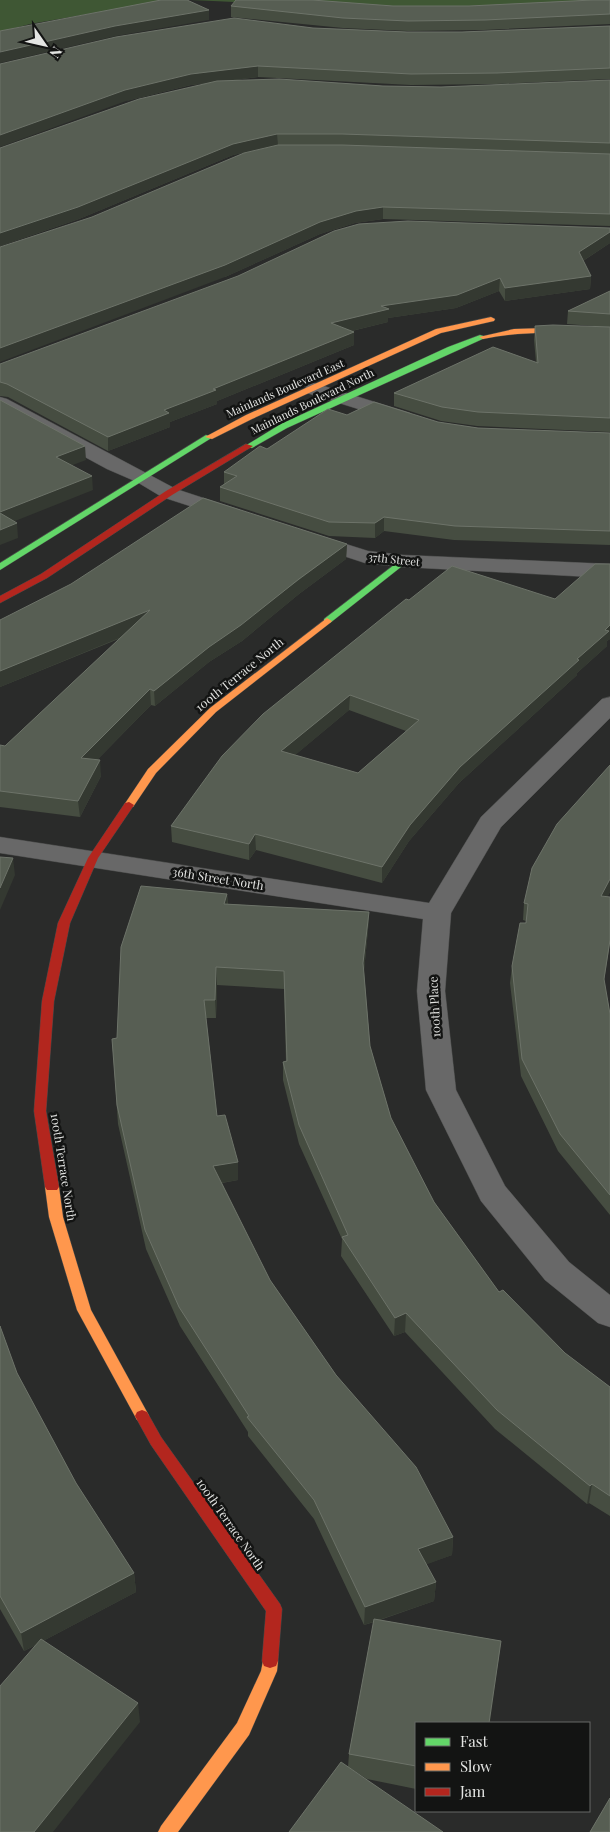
<svg xmlns="http://www.w3.org/2000/svg" width="610" height="1832" viewBox="0 0 610 1832" font-family="'Playfair Display',serif">
<style>
.green{fill:#3f5734}
.lines{fill:none;stroke-linecap:round;stroke-linejoin:round}
.street-casing{stroke:#484948;stroke-width:1}
.fast-casing{stroke:#484948;stroke-width:1}
.slow-casing{stroke:#484948;stroke-width:1}
.jam-casing{stroke:#484948;stroke-width:1}
.street{fill:#686868;fill-rule:evenodd}
.fast{fill:#63d668;fill-rule:evenodd}
.slow{fill:#ff974d;fill-rule:evenodd}
.jam{fill:#b3261e;fill-rule:evenodd}
.wall{fill:#464d41;fill-rule:evenodd}
.shaded-wall{fill:#343931}
.building{fill:#575e53;stroke:#6d7369;fill-rule:evenodd}
.labels{text-anchor:middle;dominant-baseline:central;stroke-width:5;stroke-linejoin:round;paint-order:stroke}
.far-street-label{font-size:11px;fill:#e4e5e3;stroke:#131413}
.street-label{font-size:12px;fill:#e4e5e3;stroke:#131413}
</style>
<rect width="100%" height="100%" fill="#2a2b2a"/>
<!-- green -->
<path class="green" d="M0,0H170L30,24L0,32Z
M191,0H610V5L407,10Z"/>
<g class="lines">
<!-- street casing -->
<g class="street-casing">
<path id="street" d="M314,383L410,413L413,417L410,421L403,423L307,393L305,389L307,385Z
M0,397L7,399L176,489L240,510L243,514L240,518L233,520L162,497L137,482L107,469L0,411Z
M311,533L368,551L403,555L610,564V578L403,567L365,563L304,543L300,539L304,535Z
M610,697V718L501,827L451,913L445,991L456,1090L505,1186L569,1262L610,1295V1327L598,1323L545,1280L481,1201L426,1090L417,991L423,919L0,853V837L429,903L481,817L602,699Z"/>
</g>
<!-- fast casing -->
<g class="fast-casing">
<path id="fast" d="M480,335L487,337L287,428L252,448L245,446L281,424L448,347Z
M206,435L213,437L0,570V563Z
M403,558L406,559V563L330,623H324V619Z"/>
</g>
<!-- slow casing -->
<g class="slow-casing">
<path id="slow" d="M491,317L495,319L494,321L441,333L252,419L212,439L205,437L246,415L436,329Z
M546,328L610,332V336C567,333 525,330 483,339L479,337L514,329Z
M327,618L332,621L330,623L216,712L156,773L133,807H125L124,805L148,769L210,708Z
M52,1182L57,1184L59,1187L63,1217L91,1310L147,1412L149,1416L147,1420L142,1422L137,1420L77,1310L49,1217L45,1187L47,1184Z
M270,1654L276,1656L278,1661L277,1671L249,1735L178,1832H158L161,1826L237,1723L261,1671L264,1656Z"/>
</g>
<!-- jam casing -->
<g class="jam-casing">
<path id="jam" d="M246,444L253,446L172,495L47,578L0,603V596L41,574L166,491Z
M129,802L134,805L98,858L70,923L54,1001L46,1111L59,1187L57,1190H47L45,1187L34,1111L42,1001L58,923L88,858L125,803Z
M142,1410L147,1412L161,1437L280,1604L282,1609L278,1661L276,1666L270,1668L264,1666L262,1661L266,1611L151,1445L135,1416L137,1412Z"/>
</g>
<!-- street -->
<use href="#street" class="street"/>
<!-- fast -->
<use href="#fast" class="fast"/>
<!-- slow -->
<use href="#slow" class="slow"/>
<!-- jam -->
<use href="#jam" class="jam"/>
</g>
<!-- wall -->
<path class="wall" d="M610,0V24L484,30L408,31L343,28L231,17V6H469Z
M610,26V79L496,84L411,85L258,77L228,81L383,86L441,87L610,80V154L278,145L233,155L79,219L0,246V148L209,83L191,85L126,101L313,28L407,32H462Z
M610,154V226L383,219L355,223L320,234L225,277L0,247Z
M610,228V243L583,261L591,276L590,289L505,301L499,291L456,308L388,318V322L352,331L354,332V345L217,401V404L170,422V427L108,451L8,397L0,396V364Z
M610,291V432L477,426L441,421L394,406V393L536,362L534,340L535,326L607,327L567,324L568,311Z
M347,415L438,422L478,428L610,433V545L454,540L384,531L375,538L329,536L220,501V487L224,484V472L267,449Z
M347,544L346,559L299,594L242,641L209,662L155,706L151,705L97,760L101,776L80,817L0,807V745L5,746L121,638L0,687V620Z
M610,564V639L607,641V646L577,673V675L459,783L409,841L382,883L256,850L249,860L172,842L171,826L409,600L555,599ZM349,710L406,731L358,773L295,755Z
M610,765V892L607,897H610V943L604,981L610,1014V1215L558,1151L521,1076L510,983L512,966L526,921L523,920L524,903Z
M227,894L228,904L369,912L368,930L364,971L370,1046L391,1118L434,1202L499,1292L565,1353L610,1387V1516L589,1503L587,1504L495,1429L405,1332L394,1336L341,1256L342,1239L299,1144L283,1080V1062H286L284,989L217,985L216,1018H206L217,1116L238,1162V1180L222,1183L270,1280L336,1375L453,1537L452,1555L426,1564L436,1582L434,1601L380,1620L501,1641L498,1663L416,1723V1789L367,1779L348,1767L349,1754L374,1622L364,1625L314,1519L248,1436V1432L180,1326L146,1249L118,1124L112,1039L117,1038Z
M0,1326L17,1373L76,1483L134,1573L136,1592L43,1641L140,1722L36,1645L24,1651L0,1609Z"/>
<!-- shaded-wall -->
<path class="shaded-wall" d="M209,10V20L116,36L0,63V52L115,26Z
M258,66V77L191,85L126,101L0,147V135L125,90L191,74Z
M277,134L278,145L233,155L79,219L0,246V233L233,144Z
M383,207V219L355,223L320,234L225,277L0,362V348L320,222L356,211Z
M610,232V243L578,264L579,252Z
M591,276L590,289L505,301V288Z
M500,278L499,291L456,308L388,318V322L331,336V323L381,306Z
M354,332V345L217,401V404L170,422V427L108,451V437L164,410L213,389Z
M85,446L86,460L57,471L56,457Z
M92,476L93,490L0,527V512Z
M384,517V531L375,538V523Z
M17,523L18,538L0,545V530Z
M347,544L346,559L299,594L242,641L209,662L155,706L154,691L209,647Z
M150,610L151,625L0,687V671Z
M610,625V639L607,641V646L577,673V675L459,783L409,841L382,883V867L410,825L460,767L577,659Z
M150,689L151,705L83,774L81,758Z
M350,695L349,710L281,767V751Z
M100,760L101,776L80,817L78,801Z
M255,834L256,850L249,860V844Z
M13,858L15,875L0,910V888Z
M610,879V892L599,913L601,896Z
M227,894L228,911L224,904Z
M369,912L368,930L363,981V963Z
M216,967L217,985L216,1018L215,1000Z
M238,1162V1180L214,1184L213,1166Z
M406,1313L405,1332L394,1336L395,1318Z
M592,1484L589,1503L587,1504L590,1486Z
M453,1537L452,1555L417,1568L418,1549Z
M134,1573L136,1592L24,1651L21,1633Z
M436,1582L434,1601L364,1625L365,1607Z
M501,1641L490,1723H489Z
M138,1703L140,1722L53,1832H34Z"/>
<!-- building -->
<path class="building" d="M161,0H187L209,10L115,26L0,52V31Z
M236,0H312L393,6H469L593,0H610V14L485,20L408,21L343,18L231,6Z
M234,18L313,28L407,32H462L610,26V68L497,73L411,74L258,66L191,74L125,90L0,135V64L116,37Z
M279,79L383,86L441,87L610,80V143L342,134H277L233,144L78,207L0,233V148L139,99L217,81Z
M278,145H342L610,154V214L383,207L356,211L320,222L225,265L0,348V247L92,217L244,153Z
M408,221L610,228V232L579,252L591,276L505,288L500,278L457,295L381,306L389,309L331,323L354,332L213,389L216,390L164,410L169,413L108,437L7,384L0,382V364L238,276L334,231L359,224Z
M610,291V314L568,311Z
M553,325L610,327V418L478,412L442,407L394,393L493,347L538,363L535,326Z
M0,400L85,446L56,457L92,476L0,512Z
M374,402L438,422L478,428L610,433V531L455,526L384,517L375,523L329,522L220,487L237,476L224,472L260,446L267,449L328,409L347,415Z
M203,498L347,544L299,579L241,625L209,647L154,691L150,689L81,758L100,760L78,801L0,791V745L5,746L150,610L0,671V620L71,584Z
M0,513L17,523L0,530Z
M595,564H610V625L605,630L609,631L577,659L579,660L460,767L410,825L382,867L255,834L249,844L171,826L222,756L263,714L406,599L409,600L452,566L555,599ZM350,695L419,720L358,773L281,751Z
M610,765V879L601,896L610,897V940L604,979L610,1014V1195L560,1134L522,1059L512,966L520,923H526L528,904L524,903L532,868L557,824Z
M0,857L13,858L0,888Z
M141,886L227,894L224,904L369,912L363,963L370,1046L391,1118L434,1202L499,1292L503,1290L565,1353L610,1387V1496L592,1484L590,1486L497,1410L406,1313L395,1318L342,1237L348,1235L299,1125L283,1062L287,1061L284,971L216,967L215,1000H204L217,1116L225,1115L238,1162L213,1166L270,1280L336,1375L416,1467L453,1537L418,1549L436,1582L365,1607L314,1500L247,1417L249,1416L179,1307L145,1230L117,1105L112,1039L117,1038L121,947Z
M0,1326L17,1373L76,1483L134,1573L21,1633L0,1596Z
M374,1619L501,1641L489,1723H416V1766L349,1754Z
M41,1639L138,1703L34,1832H0V1686Z
M341,1762L443,1832H289Z
M610,1798V1832H590Z"/>
<g class="labels">
<!-- far-street labels -->
<g class="far-street-label">
<text transform="translate(285 388) rotate(-24)">Mainlands Boulevard East</text>
<text transform="translate(312 401) rotate(-26)">Mainlands Boulevard North</text>
<text transform="translate(394 559) rotate(6)">37th Street</text>
</g>
<!-- street labels -->
<g class="street-label">
<text transform="translate(239 674) rotate(-39)">100th Terrace North</text>
<text transform="translate(218 878) rotate(9)">36th Street North</text>
<text transform="translate(434 1007) rotate(-93)">100th Place</text>
<text transform="translate(64 1167) rotate(81)">100th Terrace North</text>
<text transform="translate(231 1524) rotate(55)">100th Terrace North</text>
</g>
</g>
<!-- legend -->
<rect x="415" y="1722" width="175" height="90" fill="#131413" stroke="#676866"/>
<rect x="425" y="1738" width="25" height="8" fill="#63d668" stroke="#676866"/>
<text x="460" y="1747" font-size="15" fill="#e4e5e3">Fast</text>
<rect x="425" y="1763" width="25" height="8" fill="#ff974d" stroke="#676866"/>
<text x="460" y="1772" font-size="15" fill="#e4e5e3">Slow</text>
<rect x="425" y="1788" width="25" height="8" fill="#b3261e" stroke="#676866"/>
<text x="460" y="1797" font-size="15" fill="#e4e5e3">Jam</text>
<!-- north arrow -->
<g transform="translate(45 45) rotate(124)" stroke="#131413" stroke-width="4" paint-order="stroke">
<path d="M0-4L9 19L0 12L-9 19Z" fill="#e4e5e3"/>
<text y="-8" font-size="14" font-weight="bold" text-anchor="middle" fill="#e4e5e3">N</text>
</g>
</svg>
